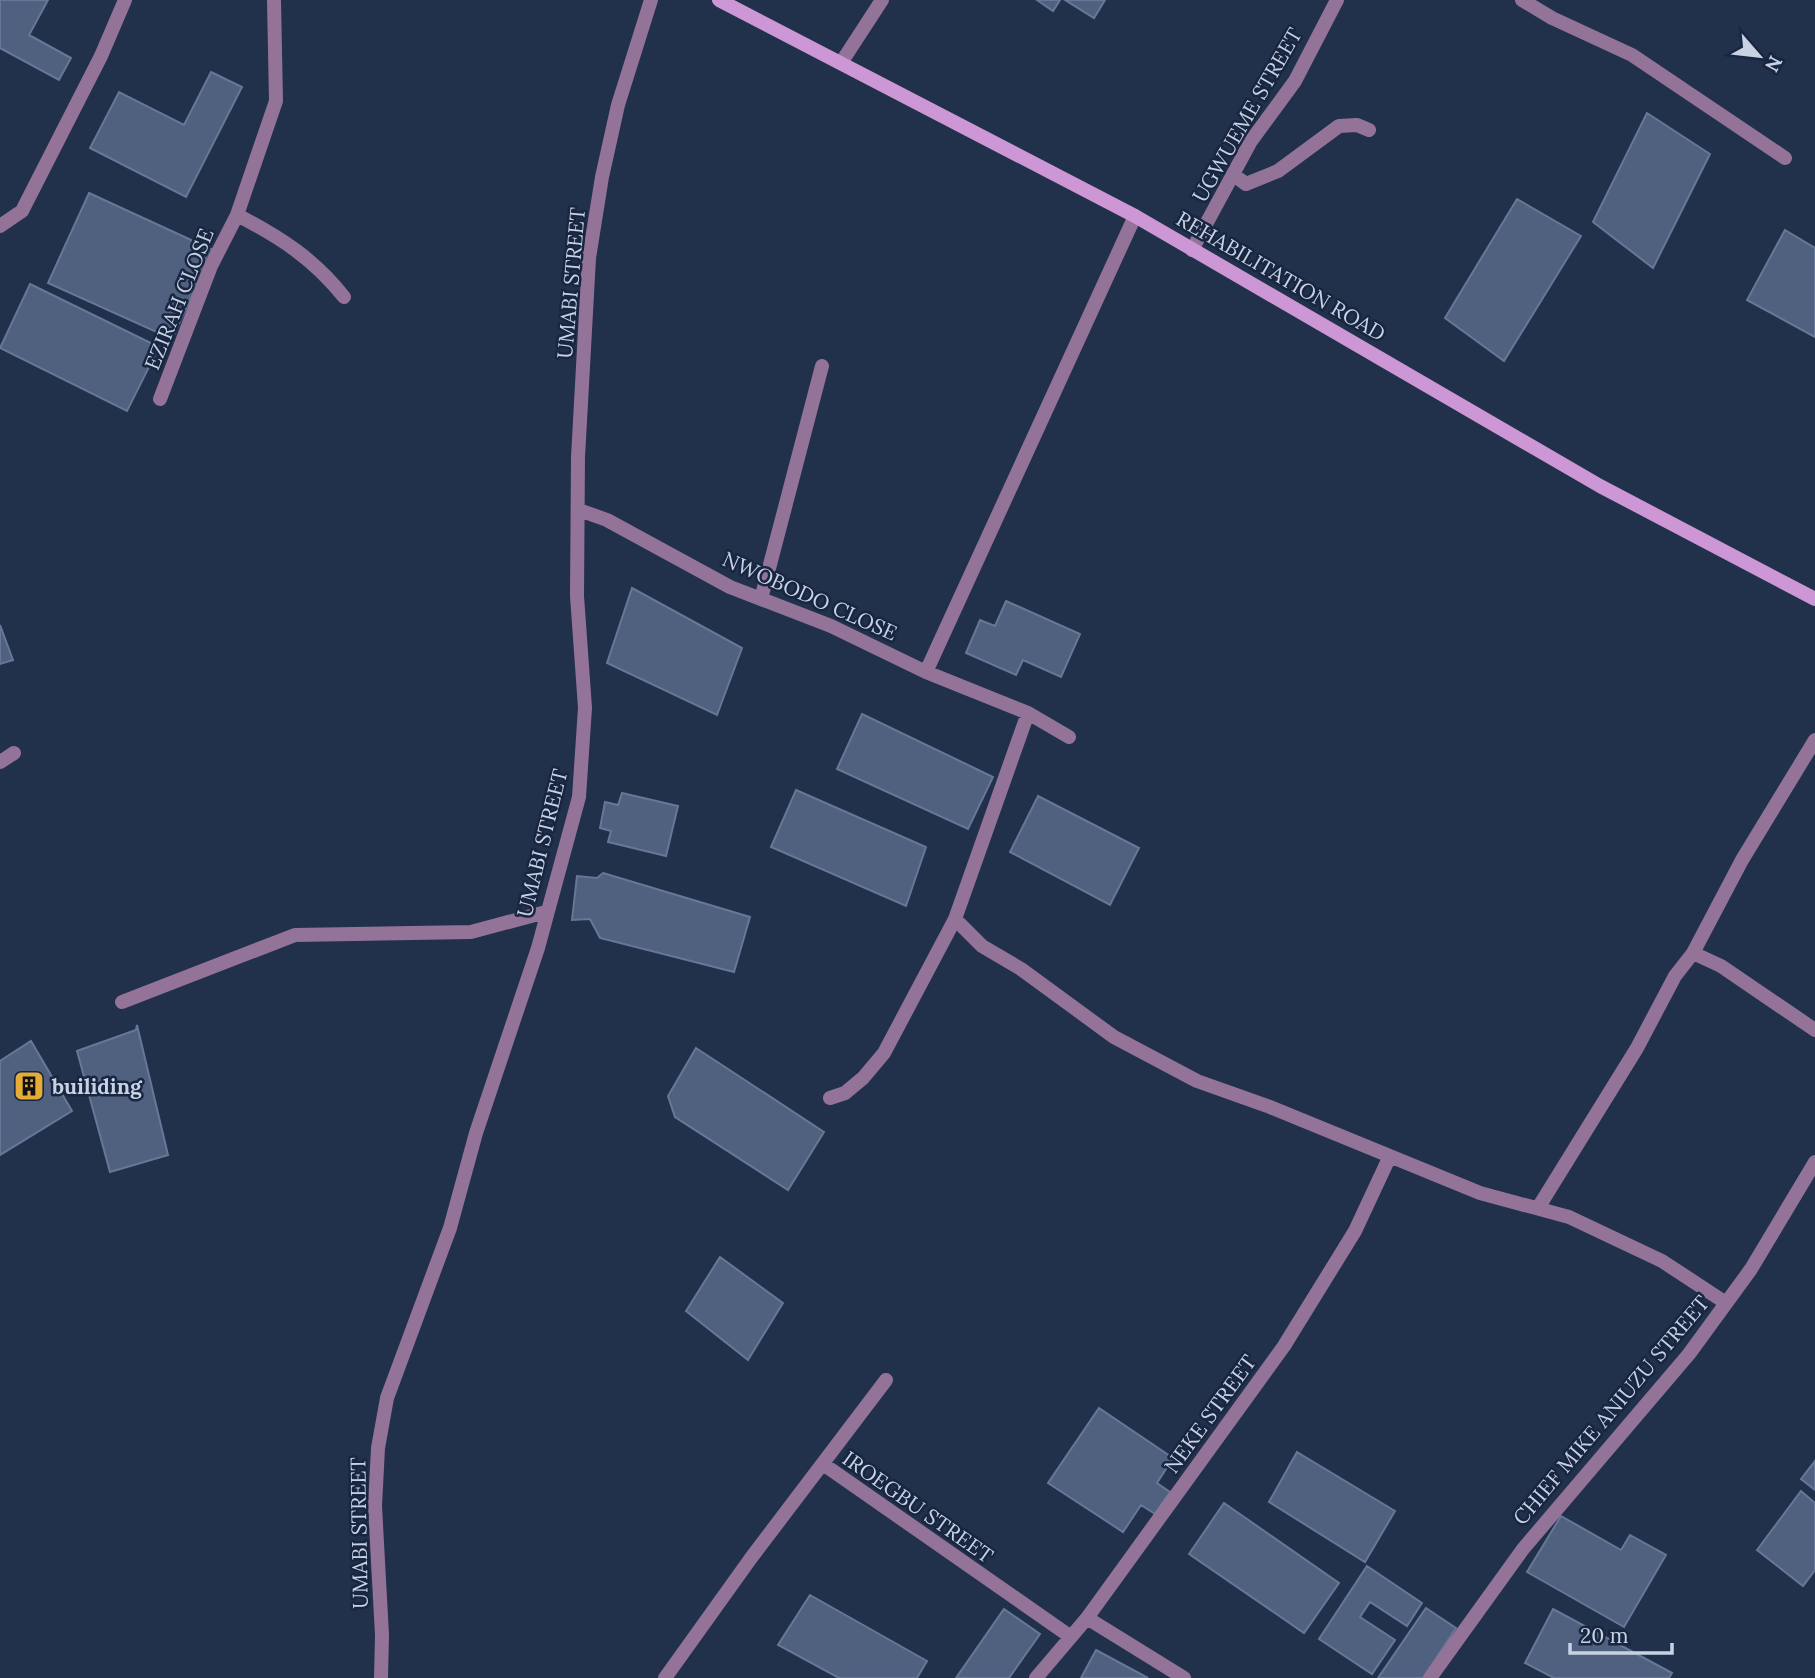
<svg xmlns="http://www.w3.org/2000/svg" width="1815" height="1678" viewBox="0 0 1815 1678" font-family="Lora,serif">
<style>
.building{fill:#50617f;stroke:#667897;stroke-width:2}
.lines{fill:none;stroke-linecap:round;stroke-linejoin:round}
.minor{stroke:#947399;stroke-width:14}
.secondary{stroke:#cc97d4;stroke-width:14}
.labels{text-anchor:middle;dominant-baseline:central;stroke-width:5;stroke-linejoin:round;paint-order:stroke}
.street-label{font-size:21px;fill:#c8d2e3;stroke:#182641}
.poi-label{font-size:21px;font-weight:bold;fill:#c8d2e3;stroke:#182641;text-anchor:start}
</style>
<rect width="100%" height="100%" fill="#21304b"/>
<!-- building -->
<path class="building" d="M0,0H48L29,35L71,58L59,80L0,48Z
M1037,0H1060L1053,11Z
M1065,0H1105L1094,18Z
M211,72L242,87L186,197L90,148L119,92L184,125Z
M1647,113L1710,154L1653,268L1593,222Z
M89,193L213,250L172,339L48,283Z
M1517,199L1581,236L1504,361L1445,318Z
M1785,230L1815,248V337L1747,300Z
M30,284L159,347L127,411L0,348Z
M632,588L742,648L717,715L607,663Z
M1006,601L1080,634L1061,677L1023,660L1016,675L966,653L980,620L995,626Z
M0,625L13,660L0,664Z
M862,714L993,777L968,829L837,769Z
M796,790L926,847L906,906L771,847Z
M622,793L678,806L666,856L608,842L611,831L600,828L605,802L618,805Z
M1038,796L1139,848L1110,905L1010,852Z
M603,873L750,917L734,972L600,938L590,919L572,920L577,876L597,878Z
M137,1025L168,1155L110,1172L77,1051L136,1030Z
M31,1041L72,1111L0,1155V1061Z
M696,1048L824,1132L788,1190L675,1117L668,1096Z
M720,1257L783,1303L748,1360L686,1311Z
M1099,1408L1173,1458L1157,1483L1170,1492L1155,1514L1141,1505L1123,1532L1048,1483Z
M1297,1452L1395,1511L1365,1562L1269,1502Z
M1815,1461V1490L1801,1479Z
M1801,1491L1815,1503V1570L1803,1586L1757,1550Z
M1224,1503L1339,1583L1304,1633L1189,1554Z
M1561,1516L1621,1550L1630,1535L1666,1555L1624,1627L1527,1572Z
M1367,1566L1422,1603L1407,1626L1370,1602L1360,1617L1395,1640L1372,1674L1319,1639Z
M810,1595L927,1661L917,1678H839L778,1645Z
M1426,1608L1456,1628L1423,1678H1378Z
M1004,1609L1040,1634L1009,1678H956Z
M1553,1609L1672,1673L1669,1678H1554L1525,1663Z
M1096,1650L1148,1678H1081Z"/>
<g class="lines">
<!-- minor -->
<path class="minor" d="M1522,0L1552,18L1632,55L1785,158
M841,63L882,0
M1235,176L1246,184L1278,171L1339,126L1357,125L1369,130
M237,215C280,237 314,259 344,297
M0,226L22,211L101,56L125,0
M1192,250L1251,141L1295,81L1337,0
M160,399L211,266L237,215L276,101L274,0
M579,510L607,520L730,587L831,626L926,672L1028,713L1069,737
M761,599L822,366
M926,672L1135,216
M0,762L14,753
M955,919L982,946L1021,969L1114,1037L1197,1081L1270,1107L1480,1193L1569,1217L1662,1261L1726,1303
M1693,953L1721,966L1815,1030
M122,1002L295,935L471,932L546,912
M830,1098L845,1093L863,1078L884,1053L955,919L1028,713
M1538,1208L1637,1048L1675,976L1693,953L1742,860L1815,740
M823,1464L1071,1637
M1087,1618L1184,1678
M381,1678L382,1635L375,1506L378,1448L387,1398L450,1228L476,1133L538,948L579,797L585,708L577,596L578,457L589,258L602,177L618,105L651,0
M665,1678L751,1558L886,1380
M1036,1678L1087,1618L1284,1346L1355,1231L1390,1156
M1430,1678L1523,1549L1689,1354L1751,1269L1815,1162"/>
<!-- secondary -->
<path class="secondary" d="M719,0L1135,216L1600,486L1815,599"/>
</g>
<!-- icons -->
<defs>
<g id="building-square" transform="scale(1.575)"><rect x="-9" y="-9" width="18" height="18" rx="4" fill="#e5ad36" stroke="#182641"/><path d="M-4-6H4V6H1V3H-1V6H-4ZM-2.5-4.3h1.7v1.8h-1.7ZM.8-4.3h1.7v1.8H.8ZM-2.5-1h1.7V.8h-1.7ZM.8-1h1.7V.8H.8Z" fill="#111"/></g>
</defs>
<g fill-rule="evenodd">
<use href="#building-square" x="29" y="1086"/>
</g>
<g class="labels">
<!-- street labels -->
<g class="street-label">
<text transform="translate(1247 115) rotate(-60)">UGWUEME STREET</text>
<text transform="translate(1281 276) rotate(30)">REHABILITATION ROAD</text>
<text transform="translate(571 283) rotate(-85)">UMABI STREET</text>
<text transform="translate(179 299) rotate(-68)">EZIRAH CLOSE</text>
<text transform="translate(810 596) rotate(24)">NWOBODO CLOSE</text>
<text transform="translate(542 843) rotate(-76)">UMABI STREET</text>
<text transform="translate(1611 1410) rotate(-50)">CHIEF MIKE ANIUZU STREET</text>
<text transform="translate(1210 1414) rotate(-54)">NEKE STREET</text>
<text transform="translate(918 1507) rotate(35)">IROEGBU STREET</text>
<text transform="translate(359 1533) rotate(-91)">UMABI STREET</text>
</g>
<!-- poi labels -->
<g class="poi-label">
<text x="52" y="1086">builiding</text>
</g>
</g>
<!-- north arrow -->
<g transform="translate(1759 56) rotate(118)" stroke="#182641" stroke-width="5" paint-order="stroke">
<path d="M0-5L12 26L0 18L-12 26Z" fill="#c8d2e3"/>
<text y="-10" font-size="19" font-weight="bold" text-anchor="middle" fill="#c8d2e3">N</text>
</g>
<!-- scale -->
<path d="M1570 1643v10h102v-10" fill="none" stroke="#c8d2e3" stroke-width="3.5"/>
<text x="1580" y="1643" font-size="21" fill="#c8d2e3" stroke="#182641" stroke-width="5" paint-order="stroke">20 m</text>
</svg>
